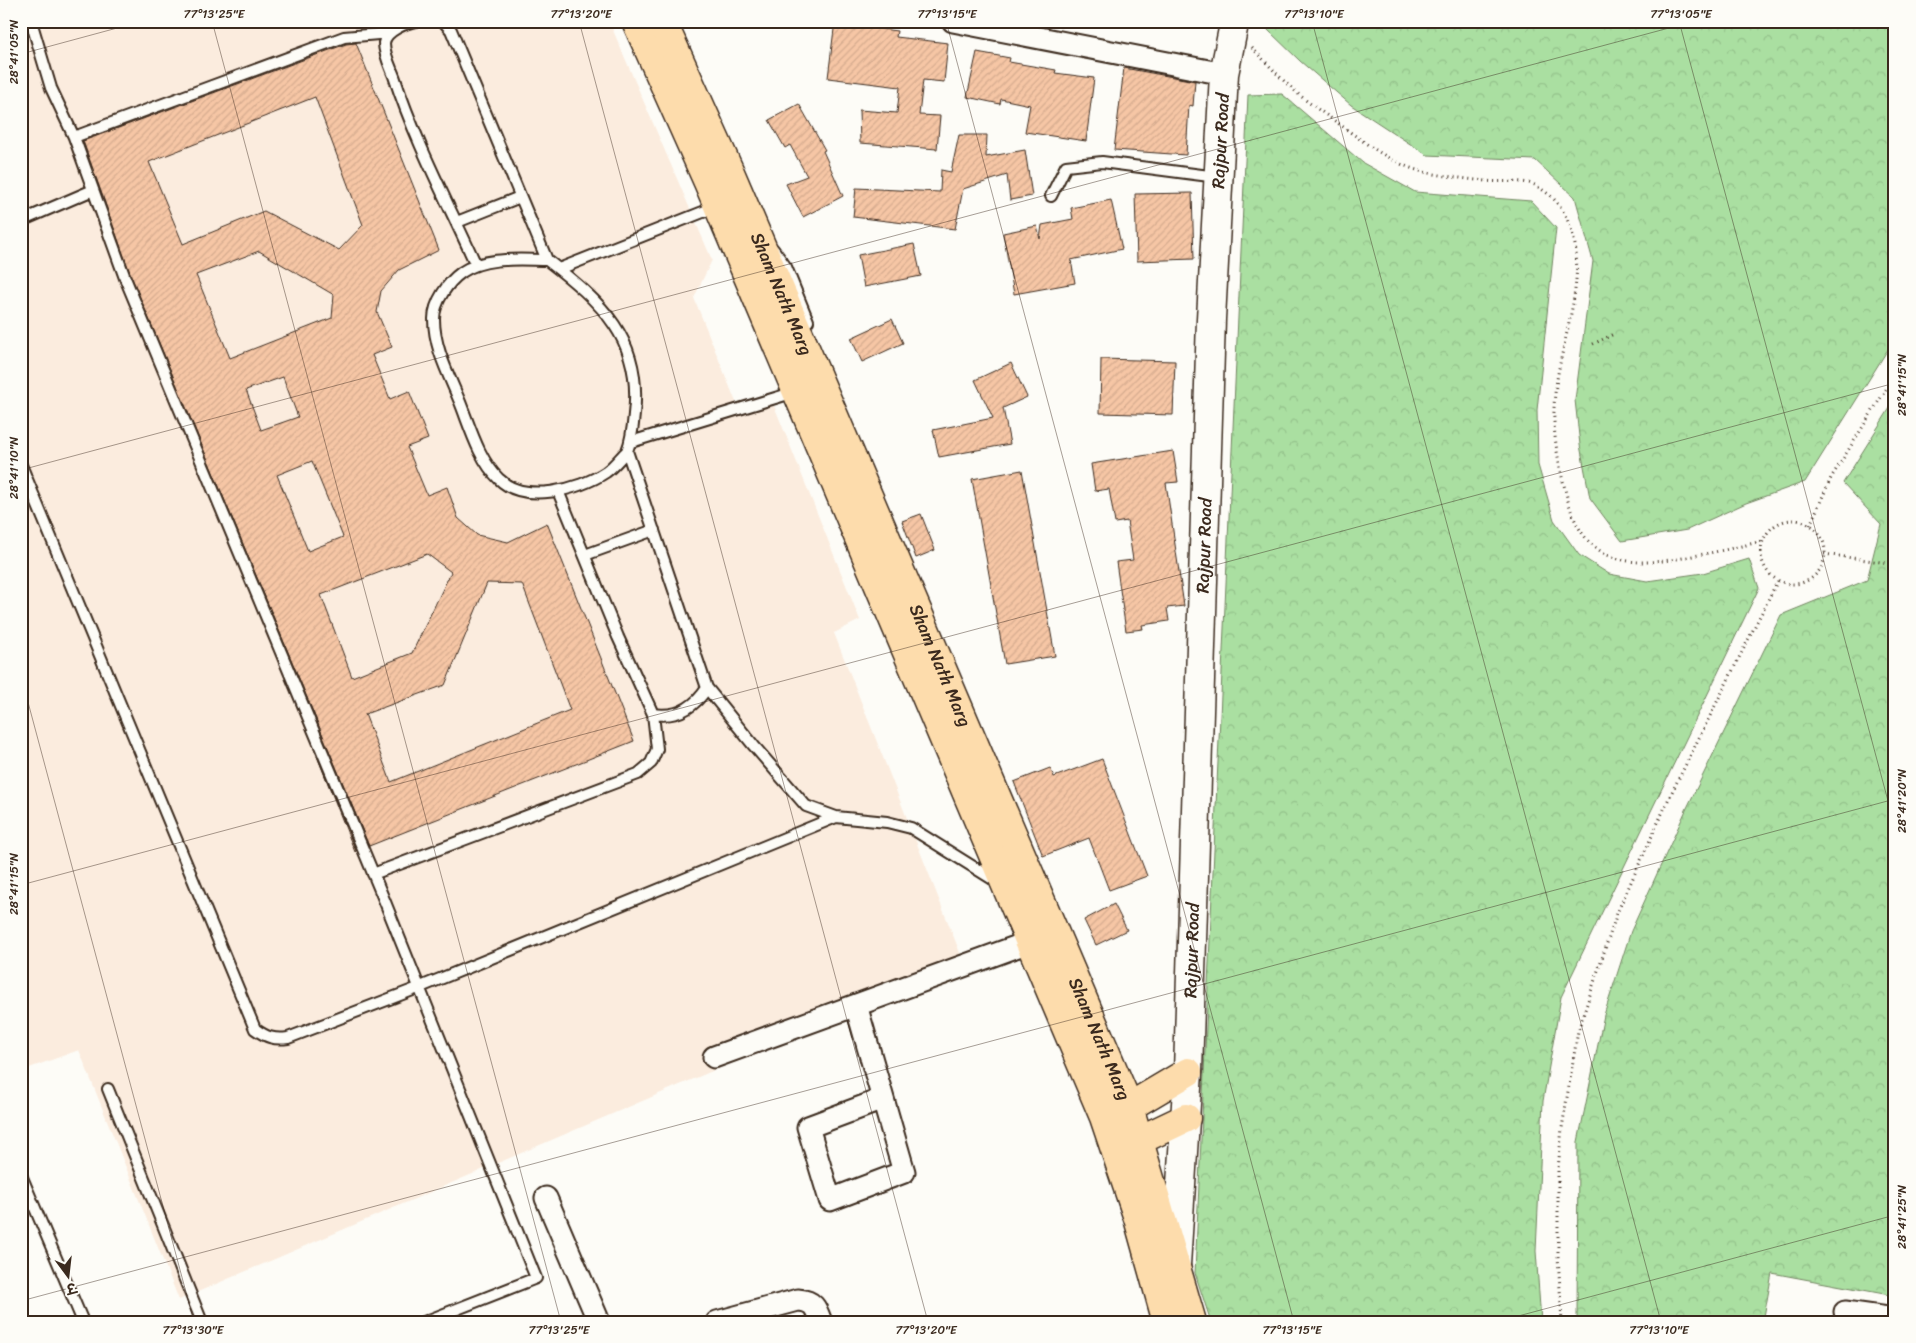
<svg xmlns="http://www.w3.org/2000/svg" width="1916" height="1343" viewBox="0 0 1916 1343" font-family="Sriracha,'Playpen Sans Deva',sans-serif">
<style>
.built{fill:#fbecde}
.forest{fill:url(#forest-crowns);stroke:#728460}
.building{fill:url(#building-hatch);stroke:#3b2a1e;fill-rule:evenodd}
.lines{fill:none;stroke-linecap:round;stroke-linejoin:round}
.lane-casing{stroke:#3b2a1e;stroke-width:14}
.street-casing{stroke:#3b2a1e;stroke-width:25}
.secondary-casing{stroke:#3b2a1e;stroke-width:31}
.primary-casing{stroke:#3b2a1e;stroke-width:31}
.path{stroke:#3b2a1e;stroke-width:3;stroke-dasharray:1 4;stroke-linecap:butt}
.lane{stroke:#fdfcf7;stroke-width:10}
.street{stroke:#fdfcf7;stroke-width:21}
.secondary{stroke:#fdfcf7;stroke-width:28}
.primary{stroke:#fddcac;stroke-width:28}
.ticks{fill:none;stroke:#3b2a1e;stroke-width:1;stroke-opacity:0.45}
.labels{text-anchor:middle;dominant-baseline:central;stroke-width:4;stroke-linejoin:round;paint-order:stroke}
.street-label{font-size:18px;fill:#3b2a1e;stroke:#fdfcf7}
.neatline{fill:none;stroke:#3b2a1e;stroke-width:2}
.ticks-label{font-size:12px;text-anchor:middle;fill:#3b2a1e}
</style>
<defs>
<pattern id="forest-crowns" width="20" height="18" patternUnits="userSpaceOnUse" patternTransform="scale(1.25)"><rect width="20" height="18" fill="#aadfa1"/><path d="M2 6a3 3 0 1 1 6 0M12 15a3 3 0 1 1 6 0" fill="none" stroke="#93c08a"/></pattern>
<pattern id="building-hatch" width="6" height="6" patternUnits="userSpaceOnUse" patternTransform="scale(1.25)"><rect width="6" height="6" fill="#f6c6a5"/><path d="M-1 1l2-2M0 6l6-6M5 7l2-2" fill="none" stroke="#d4aa8e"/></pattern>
</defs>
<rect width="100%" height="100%" fill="#fdfcf7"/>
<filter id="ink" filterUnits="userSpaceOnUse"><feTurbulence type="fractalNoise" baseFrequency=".02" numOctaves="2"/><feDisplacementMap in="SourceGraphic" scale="10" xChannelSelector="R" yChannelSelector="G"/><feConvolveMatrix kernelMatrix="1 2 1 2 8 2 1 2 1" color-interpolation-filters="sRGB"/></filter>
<g filter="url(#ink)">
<!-- built -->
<path class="built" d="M59,21H609L712,260L694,298L740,412L773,403L860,620L834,633L964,963L179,1300L79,1050L21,1071V35Z"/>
<!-- forest -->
<path class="forest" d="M1263,21H1895V338L1805,482L1746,503L1687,530L1622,541L1590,498L1580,445L1575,400L1593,261L1575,197L1535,160L1427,155L1351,105L1300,61L1268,30Z
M1282,94L1363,163L1415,192L1531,201L1556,228L1537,410L1538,465L1554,520L1579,555L1609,574L1647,581L1703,573L1749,559L1759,588L1561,997L1543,1101L1536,1251L1541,1322H1211L1195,1273L1248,95Z
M1895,400V1296L1772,1273L1763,1322H1577L1578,1142L1604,1015L1631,931L1686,810L1781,615L1867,580L1881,524L1843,483Z"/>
<!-- building -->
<path class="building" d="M835,21L867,23L866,27L897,31L896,37L948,43L944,82L923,80L919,115L940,116L937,149L860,143L859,110L897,113L900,87L828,78Z
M356,43L439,250L399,270L381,291L377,312L392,347L372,355L390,399L409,391L428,439L407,447L427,495L447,487L458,518L477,535L508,542L547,523L634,741L369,846L131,276L83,141L346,44ZM315,97L363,225L339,250L264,211L183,244L149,162ZM259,251L334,295L332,318L230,358L196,275ZM283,377L298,417L261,430L246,390ZM312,461L343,537L308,551L277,475ZM427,554L451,572L412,653L352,677L321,595ZM487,583L522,584L570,710L391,782L365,714L445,685Z
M977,52L1010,58L1009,62L1056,70L1055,73L1094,78L1086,141L1025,132L1030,105L1001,99L1000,104L967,97Z
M1124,68L1195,81L1193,106L1189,105L1186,155L1114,150Z
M799,104L825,150L823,151L843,196L803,217L786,184L807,176L790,145L785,148L769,120Z
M959,135H987L986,157L1025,150L1032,196L1010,200L1007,175L963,189L955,229L853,217L856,188L940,192L941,170L951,172Z
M1192,193L1194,259L1137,261L1135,194Z
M1111,200L1122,249L1071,260L1075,283L1014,294L1003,233L1037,226L1040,239L1042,225L1073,219L1071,208Z
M914,244L921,276L864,287L858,255Z
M892,319L903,343L862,362L851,338Z
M1101,359L1175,361L1173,415L1100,413Z
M1011,363L1027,397L1003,408L1010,444L939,457L933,430L993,418L975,380Z
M1173,451L1178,482L1166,483L1184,606L1167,608L1169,621L1142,625L1143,629L1126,631L1116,562L1133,560L1127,521L1115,523L1109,489L1095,491L1091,464Z
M1022,470L1055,656L1005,664L972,479Z
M921,514L935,550L916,558L902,521Z
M317,756L356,851L355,852Z
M1102,759L1147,876L1109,890L1089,838L1043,856L1014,782L1050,768L1054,777Z
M1114,904L1127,930L1096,945L1084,920Z"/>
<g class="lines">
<!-- lane casing -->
<g class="lane-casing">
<path id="lane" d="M31,21L51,88L74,137L125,278L385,902L536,1278L424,1322
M417,21C407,22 385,31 384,43C384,54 390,66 394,76C415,141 448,203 476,265
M443,21L451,30L547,260
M74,137L344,37L390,33
M1051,196L1066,166L1102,162L1217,177
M21,221L93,190
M457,222L520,197
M773,249L786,267L808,321
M559,269L718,206
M631,442L795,392
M627,451C620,458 613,467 606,472C579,490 524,504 499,479C479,460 470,427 460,402C449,375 434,348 434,319C434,302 448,282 462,272C486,256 520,260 547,260C601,302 643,339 634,414C633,426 632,439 627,451L707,688L754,746L806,806L836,817L887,822L911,828L999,883
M21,465L255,1029C266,1037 274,1040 288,1038L418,988L836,817
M585,555L654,530
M653,714C677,718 694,708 707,688
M373,874L638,774L651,763L657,749L653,714L618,637L558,491
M108,1089L202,1322
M21,1175L83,1322"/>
</g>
<!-- street casing -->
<g class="street-casing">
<path id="street" d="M953,21L1224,74
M856,1005L904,1172L830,1200L808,1127L883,1099
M714,1057L1029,942
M546,1198L599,1322
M1845,1312L1895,1319
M717,1322L798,1300C814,1301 816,1308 821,1322"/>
</g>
<!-- secondary casing -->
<g class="secondary-casing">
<g id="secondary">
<path id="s1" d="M1176,1265L1188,1072L1211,319L1224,74L1233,29V21"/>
</g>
</g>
<!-- primary casing -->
<g class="primary-casing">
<g id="primary">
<path d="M636,21L708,182L1104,1117L1138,1218L1167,1322"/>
<path id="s2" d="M662,21L729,170L1129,1107L1192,1322"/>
<path d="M1113,1113L1129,1107L1188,1072"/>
<path d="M1121,1149L1186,1118"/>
</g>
</g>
<!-- path -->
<path class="path" d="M1252,48C1267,63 1281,79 1296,92C1313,107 1333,119 1350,132C1374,149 1395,165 1424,172C1444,176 1465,179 1486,181C1501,183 1520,179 1535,185C1540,188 1549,194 1553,198C1605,257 1555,342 1554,409C1553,440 1560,470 1568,501C1587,568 1634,568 1693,556C1716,552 1739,547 1762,541
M1593,344L1614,334
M1761 552a32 32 0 1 1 64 0a32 32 0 1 1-64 0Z
M1810,525L1831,478L1895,375
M1824,554L1895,564
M1562,1322L1558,1256V1169L1562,1128L1578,1031L1617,913L1670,796L1778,580"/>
<!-- lane -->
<use href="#lane" class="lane"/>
<!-- street -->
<use href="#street" class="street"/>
<!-- secondary -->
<use href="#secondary" class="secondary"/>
<!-- primary -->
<use href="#primary" class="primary"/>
</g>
</g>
<!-- ticks -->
<path class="ticks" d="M212,21L561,1322M579,21L928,1322M946,21L1294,1322M1312,21L1661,1322M1679,21L1895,827M21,54L143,21M21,470L1695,21M21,676L194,1322M21,885L1895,383M21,1301L1895,799M1496,1322L1895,1215"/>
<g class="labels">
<!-- street labels -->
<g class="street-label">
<text stroke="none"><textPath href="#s1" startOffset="1125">Rajpur Road</textPath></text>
<text stroke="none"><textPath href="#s2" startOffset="298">Sham Nath Marg</textPath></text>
<text stroke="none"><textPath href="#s1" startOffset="720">Rajpur Road</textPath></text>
<text stroke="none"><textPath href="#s2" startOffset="702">Sham Nath Marg</textPath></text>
<text stroke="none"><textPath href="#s1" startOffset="315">Rajpur Road</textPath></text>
<text stroke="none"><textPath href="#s2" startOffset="1108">Sham Nath Marg</textPath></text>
</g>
</g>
<!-- margin -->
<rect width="1916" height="1343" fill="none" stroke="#fdfcf7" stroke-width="55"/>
<!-- north arrow -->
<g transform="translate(68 1276) rotate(165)" stroke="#fdfcf7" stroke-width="4" paint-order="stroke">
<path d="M0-4L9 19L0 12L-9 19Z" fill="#3b2a1e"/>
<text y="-8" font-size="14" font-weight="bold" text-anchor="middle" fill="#3b2a1e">उ</text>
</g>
<rect x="28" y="28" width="1860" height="1288" class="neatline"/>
<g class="ticks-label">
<text x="214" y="18">77°13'25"E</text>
<text x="581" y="18">77°13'20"E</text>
<text x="947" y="18">77°13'15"E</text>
<text x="1314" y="18">77°13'10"E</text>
<text x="1681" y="18">77°13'05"E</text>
<text transform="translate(14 52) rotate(-90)" y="4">28°41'05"N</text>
<text transform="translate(1902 385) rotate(-90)" y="4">28°41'15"N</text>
<text transform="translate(14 468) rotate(-90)" y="4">28°41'10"N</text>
<text transform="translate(1902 801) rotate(-90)" y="4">28°41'20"N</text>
<text transform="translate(14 884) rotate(-90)" y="4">28°41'15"N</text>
<text transform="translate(1902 1217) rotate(-90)" y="4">28°41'25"N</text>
<text x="193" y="1334">77°13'30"E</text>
<text x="559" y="1334">77°13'25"E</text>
<text x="926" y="1334">77°13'20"E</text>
<text x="1292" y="1334">77°13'15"E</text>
<text x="1659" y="1334">77°13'10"E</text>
</g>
</svg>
